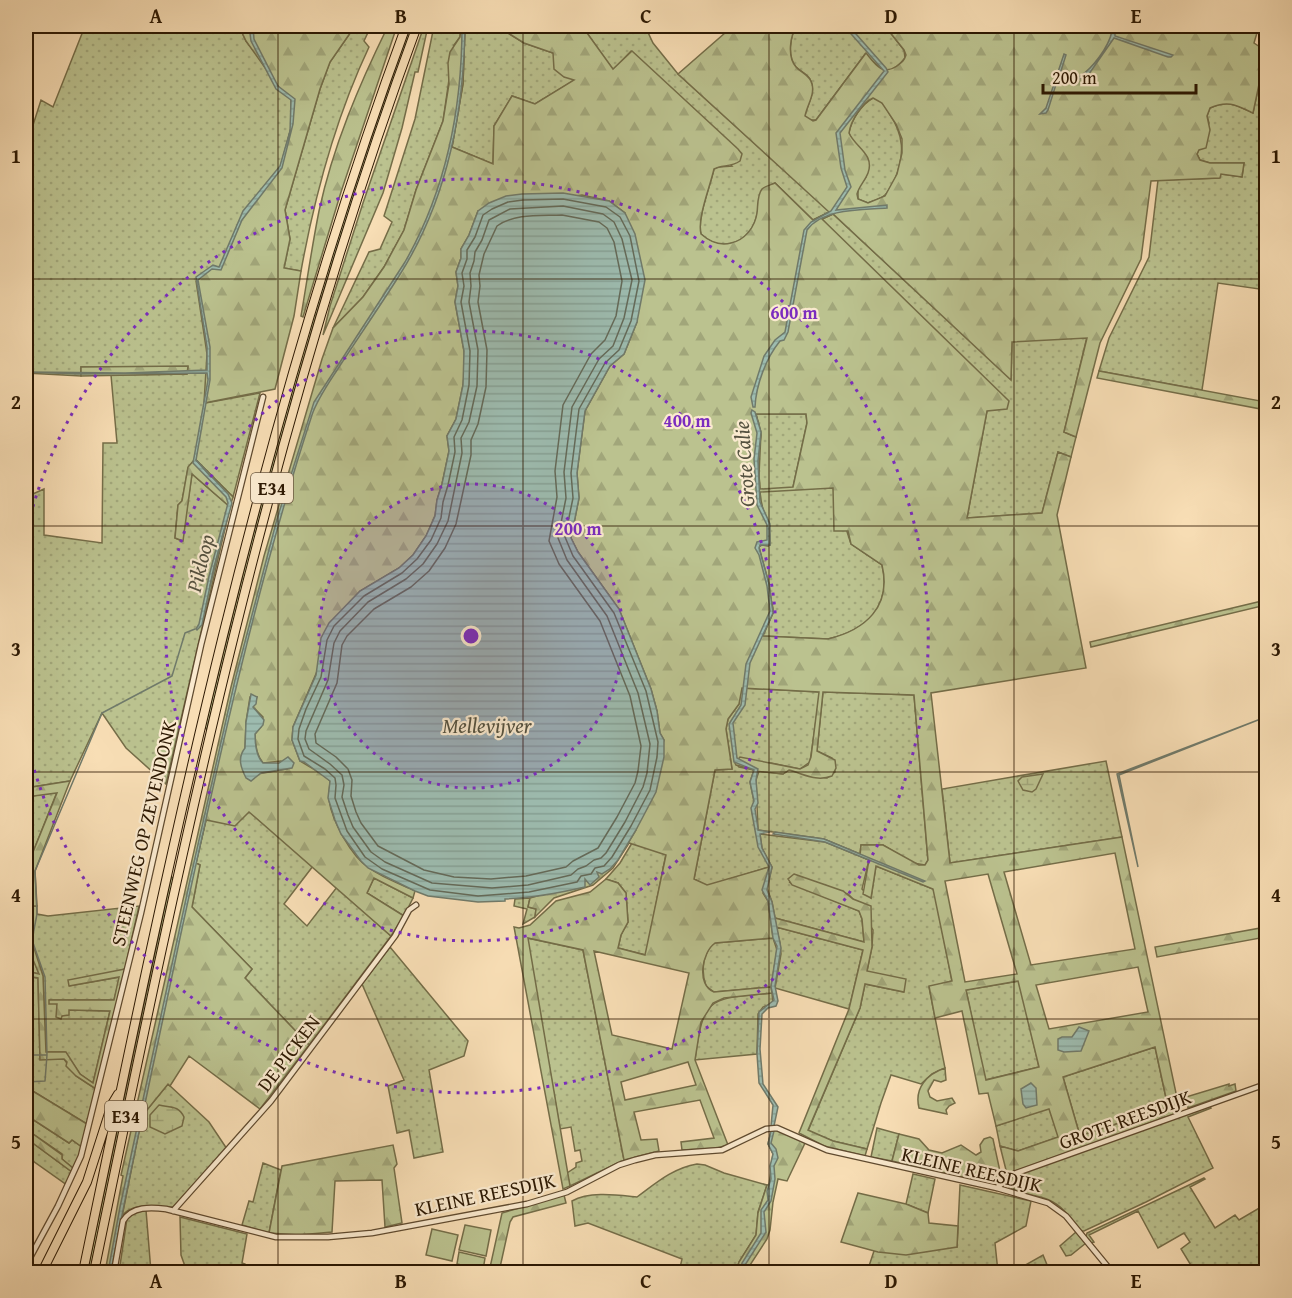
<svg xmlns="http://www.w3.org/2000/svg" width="1292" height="1298" viewBox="0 0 1292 1298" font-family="'Gentium Book Plus',serif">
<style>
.grass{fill:url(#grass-dots);stroke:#746d48;stroke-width:1.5}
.forest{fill:url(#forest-firs);stroke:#746d48;stroke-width:1.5;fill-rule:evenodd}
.wetland{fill:url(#wetland-marsh);stroke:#746d48;stroke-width:1.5}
.pitch{fill:#bbc28f;stroke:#746d48;stroke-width:1.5}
.water{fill:url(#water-rules);stroke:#707a6a;stroke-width:1.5}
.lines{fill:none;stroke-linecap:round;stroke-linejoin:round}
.shore{stroke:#646a59;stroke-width:1.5}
.stream{stroke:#707a6a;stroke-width:1.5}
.minor-casing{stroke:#5f4a2f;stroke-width:7}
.motorway-casing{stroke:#2c1802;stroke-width:10}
.minor{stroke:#faeacf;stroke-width:4.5}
.motorway{stroke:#f8deb5;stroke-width:8}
.grid{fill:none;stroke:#2c1802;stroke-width:1.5;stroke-opacity:0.55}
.ring{fill:none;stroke:#7b2cbf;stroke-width:3;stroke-dasharray:3 6}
.labels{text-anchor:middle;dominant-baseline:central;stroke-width:4.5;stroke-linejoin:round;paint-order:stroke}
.shield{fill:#faeacf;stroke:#6a5740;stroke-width:1.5}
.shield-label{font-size:18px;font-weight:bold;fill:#2c1802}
.street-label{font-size:20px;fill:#2c1802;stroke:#faeacf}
.water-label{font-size:21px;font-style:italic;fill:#54513f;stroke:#faeacf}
.centre{fill:#7b2cbf;stroke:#faeacf;stroke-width:3}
.ring-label{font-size:18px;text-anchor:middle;font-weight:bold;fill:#7b2cbf;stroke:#faeacf;stroke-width:4.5;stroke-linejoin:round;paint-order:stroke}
.neatline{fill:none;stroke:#2c1802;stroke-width:2}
.grid-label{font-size:20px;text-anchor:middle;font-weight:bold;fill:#2c1802}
</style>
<defs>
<pattern id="grass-dots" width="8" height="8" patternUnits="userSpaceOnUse" patternTransform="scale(1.5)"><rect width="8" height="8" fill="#bbc28f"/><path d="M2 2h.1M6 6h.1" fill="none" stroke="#a1a67a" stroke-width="1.8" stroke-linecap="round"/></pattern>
<pattern id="forest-firs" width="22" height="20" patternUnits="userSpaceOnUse" patternTransform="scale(1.5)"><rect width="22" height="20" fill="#bbc28f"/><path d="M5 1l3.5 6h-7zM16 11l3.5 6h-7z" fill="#a1a67a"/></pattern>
<pattern id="wetland-marsh" width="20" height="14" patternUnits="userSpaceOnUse" patternTransform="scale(1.5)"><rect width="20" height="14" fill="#bbc28f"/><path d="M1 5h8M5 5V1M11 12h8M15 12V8" fill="none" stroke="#a1a67a"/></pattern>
<pattern id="water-rules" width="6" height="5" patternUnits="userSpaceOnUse" patternTransform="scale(1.5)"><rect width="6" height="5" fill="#9dbcb0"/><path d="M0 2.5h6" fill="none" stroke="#87a196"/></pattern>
</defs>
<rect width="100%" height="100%" fill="#f8deb5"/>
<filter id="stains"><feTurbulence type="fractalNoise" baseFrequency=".00333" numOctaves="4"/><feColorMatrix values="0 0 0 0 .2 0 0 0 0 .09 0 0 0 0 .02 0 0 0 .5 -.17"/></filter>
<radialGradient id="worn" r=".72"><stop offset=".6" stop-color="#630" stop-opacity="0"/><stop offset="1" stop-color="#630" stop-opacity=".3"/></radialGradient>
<!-- grass -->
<path class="grass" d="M85,26H239L246,41L291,97V128L283,160L210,355L205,403L260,393L233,497L195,459L188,468L182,501L178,505L175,538L182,541L192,474L230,507L166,784L126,748L102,713L70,781L26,788V497L44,489V535L102,543L103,443H117L111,375L187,374L188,367H81V376L26,373V147L41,100L53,107Z
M355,26H371L364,41L369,47C335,119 315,194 301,271L284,268L290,239L285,210L320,89L330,62Z
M410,26H413C375,132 338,239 307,348C270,475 238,602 207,730L205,727C240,583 276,439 319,297C347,206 378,116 410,26Z
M424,26H428L418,72H415L402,128L383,193L323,335L330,306L363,203Z
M434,26H461L460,37L454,45L443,121L416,190L404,230L384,267L363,297L333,328L369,252L380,249L392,222L384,216L415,119Z
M465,26H510L508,33L524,43L553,53L575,80L535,104L512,96L494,126L493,164L452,147L463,84Z
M582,26H645L653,43L678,74L830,212L813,220L775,183L762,190C758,202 759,215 753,226C741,247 717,250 701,234C697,218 710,187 714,169L718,167L732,166L631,51L613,70Z
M797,26H885L904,50L905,58C887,80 881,68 865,54L816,120H809L805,116C807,104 817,92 810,79C807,74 800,71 796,67C787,57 790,35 797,26Z
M1266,51V290L1218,283L1202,390L1099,371L1109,338L1149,257L1158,180L1219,178L1221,174L1242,177L1244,163H1210L1200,160L1197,154L1209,123L1207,116L1210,108C1230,99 1234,105 1253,113Z
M873,98C881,99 885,106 889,113C904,135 905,154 895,179C892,184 889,191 885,195C881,199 873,201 868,203L858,199V188L866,177L849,133C851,120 862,104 873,98Z
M833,214L1011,379L1012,341L1087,337L1064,432L1076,437L1071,457L1058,452L1042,513L967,518L987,411L822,219Z
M756,414H806L807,423L793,487L833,488L851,544L882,565C892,607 866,630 828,639L762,636L773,613L769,584L759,547L762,545L768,546L767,518L761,506L759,475L761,432Z
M741,688L820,692L810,762L800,769L771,763L735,762L739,767L754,770L750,782L754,801L752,812L760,850L764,854L769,867L707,886L694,879L715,770L732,769L726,729L728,719L739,704Z
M823,692L914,695L928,861L925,865L913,863L883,845H861L860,854L824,839L758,830L756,780L759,771L783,774L789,770L827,778L835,772L832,758L817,751Z
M1106,761L1122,837L950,863L942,789Z
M57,792L31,857L26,860V797Z
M249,811L313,866L284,904L307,926L337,887L391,936L309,1045L245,978L252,969L192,907L200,865L196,863L206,820Z
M760,834L825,842L869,860L862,889L871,898L876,866L933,889L935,894L952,981L929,987L945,1068L932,1074L921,1084L891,1075L881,1103L867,1149L833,1141L808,1131L860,1008L865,984L904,992L867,971L872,947L873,930L853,899L848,894L789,882L859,911L862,919L864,942L775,918L772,902L767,888L772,867L762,848Z
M632,843L666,854L646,955L618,948L621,935L628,922L626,893L618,883L606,879L620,863Z
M29,869V906H37V914L48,916L139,906L125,969L69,986L120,977L114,1000H49L57,1004L62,1016L69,1010L110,1011L93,1083L80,1074L65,1052H46L43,976L34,948L30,950L39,974L26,971V871Z
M171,877L174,878L90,1272H87Z
M374,878L413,898L404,916L367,893Z
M530,898L528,907L536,909L535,917L523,924L527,909L514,906L515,899Z
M776,927L863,950L849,1009L775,988L781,954L780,943Z
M527,938L583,950L624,1160L570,1186L567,1173L576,1167V1163L582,1161L580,1150L575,1151L571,1127L560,1129Z
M773,938L777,950L771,987L714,992L706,986C701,972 702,952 715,943Z
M390,947L468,1041L464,1056L429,1070L443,1152L414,1158L409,1130L397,1133L388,1086L404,1080L362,984Z
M26,976L38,978L40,1059H64L76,1076L96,1089L87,1124L26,1087Z
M1019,981L1039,1067L985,1080L966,990Z
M772,993L773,1003L763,1007L758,1014L757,1054L695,1060C703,994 711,999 772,993Z
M1155,1047L1168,1107L1080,1136L1063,1077Z
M168,1084L209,1122L227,1149L173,1207C155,1208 134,1200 121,1217L142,1116Z
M1210,1106L1211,1108L1188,1117L1213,1168L1146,1202L1084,1231H1081C1072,1220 1063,1206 1049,1200C1036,1194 1020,1195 1007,1186L1008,1181L1012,1177Z
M1049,1108L1059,1137L1018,1151L1000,1146L996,1126Z
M26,1115L69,1143L72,1140L82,1147L74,1169L62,1159V1154L26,1129Z
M877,1128L899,1134L892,1161L871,1157Z
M26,1138L72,1172L67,1185L26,1156Z
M263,1163L281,1170L269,1233L242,1225L249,1201L253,1202Z
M697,1164L705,1165L724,1173L767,1185L758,1212L756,1235L739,1262L736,1272H679L682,1259L588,1223L575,1226L572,1201C590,1191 617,1195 637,1197C656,1183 673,1168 697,1164Z
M913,1174L935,1179L928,1213L906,1204Z
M1204,1178L1205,1179L1190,1187L1215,1228L1235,1215L1239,1220L1266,1204V1272H1195L1181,1249L1190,1242L1184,1233L1158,1248L1138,1211L1089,1235L1094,1242L1091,1243L1086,1237L1087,1233Z
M960,1185L1031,1201L1026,1226L995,1243L998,1272H867L874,1251L957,1247Z
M146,1210L151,1272H119L127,1219L134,1213Z
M180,1217L247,1234L242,1263L245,1264V1272H187L181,1255Z
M1076,1232L1086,1243L1071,1255L1066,1256L1060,1246Z
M1043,1255L1050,1272H1013Z"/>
<!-- forest -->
<path class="forest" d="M239,26H355L330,62L320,89L285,210L290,239L284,268L301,271L294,316L275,389L204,403L207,354L196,281L211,268H220L239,222L280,168L291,128L292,98L283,93L246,41Z
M388,26H397L341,192L303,317L301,316C307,281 312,246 319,211C333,146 359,85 388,26Z
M461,26H465L463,84L452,147L493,164L494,126L512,96L535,104L574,80L564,77L554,69L553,53L524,43L508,33L510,26H582L613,69L632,51L738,149L742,154L740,161C730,168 722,164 714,169C710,187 697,218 701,234C710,242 719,246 731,243C745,240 755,227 757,213C758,206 757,195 762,189C765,186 771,185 775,183L813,220L829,212L678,74L733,26H797C790,35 787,57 796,67C801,73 810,75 812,84C815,95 807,105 805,116L813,121L816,120L866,53C875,64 882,76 897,66C902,62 904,61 906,55L904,50L885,26H1259L1254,43L1266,51L1253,113C1236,105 1228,100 1210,108L1207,116L1210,130L1206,148L1199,150L1197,154L1200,160L1210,163H1244L1242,177L1221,174L1220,178L1151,181L1141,259L1100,343L1076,437L1064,432L1087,338L1012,342L1011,380L833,214L822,219L1009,401L1007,409L987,411L967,518L1042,513L1058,452L1071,457L1057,515L1086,668L931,693L950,863L1122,837L1180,1112L1007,1174L1000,1146L1018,1151L1058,1137L1049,1109L996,1126L988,1093L979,1094L962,1011L935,1018L929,986L952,981L933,889L876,866L871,898L863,894L869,860L860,856L861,845H883L919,865H925L928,860L914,695L823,692L817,751L835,760L836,768L832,776C816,782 804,774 789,770L783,774L754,771L752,769L736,765L735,763L740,757L800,769L808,765L811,757L819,692L742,688L739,704L728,719L726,729L732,769L715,770L694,879L707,885L769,867L763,893L768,901L773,938L715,943C702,952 696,985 714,992L771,987L772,993L724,998L713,1003L701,1022L695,1060L728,1145L717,1148L682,1150L681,1142L714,1138L700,1100L634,1112L641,1140L657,1139L659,1151L624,1160L583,950L528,938L570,1186L563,1189L514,927L519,928L530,925L556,901L590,892L606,879L618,883L626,893L628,922L621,935L618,948L645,955L666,855L629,843L613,868L593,885L554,898L535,917L536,909L528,907L530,898L551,892L584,887V879L589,883L599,871L618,860L636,830L664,740L660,733L657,711L651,689L619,609L578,552L571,538L579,498L577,473L585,411L610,366L624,354L637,322L625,213L609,201L582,195L478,211L469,235L461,249V258L456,272L458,286L455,302L464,351L465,366L463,385L456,419L447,436L449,451L442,484L437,500L435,516L426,536L413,555L399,568L360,591L345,607L293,727L292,740L300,761L322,774L330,781C330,788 328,794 329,800C332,821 351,856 369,868C383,878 400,884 415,891L413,898L374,878L367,893L404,916L391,936L249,812L235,826L206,820L196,863L200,865L192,907L252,969L245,978L309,1045L260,1109L189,1056L170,1086L168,1084L142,1116L111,1272H105L123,1176L121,1175L231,687L264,556L322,359L333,328L363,297L384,267L404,230L416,190L443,121L449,84L448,63L450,52L460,37ZM873,98L882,103L896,124L902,139V153L897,174L885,196L868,203L858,199L857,194C859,186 865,181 868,173C875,154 855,147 849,133C851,120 862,103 873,98ZM756,414H806L807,423L793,487L760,489L758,461L761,435ZM833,488L834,531H848L851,544L882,565C892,607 865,630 828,639L763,636L773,613V608L759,548L760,545H770C771,521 761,514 760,492ZM250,697H257L253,707L263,717L261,727L255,734C255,744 257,756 263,763L281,761L287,769L258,774L245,748L246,722ZM1115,853L1135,949L1031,965L1004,872ZM988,874L1017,974L965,982L945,881ZM594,951L689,973L672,1049L612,1035ZM1138,967L1148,1012L1049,1029L1036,985ZM1018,981L1039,1067L986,1080L966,990ZM1155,1047L1168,1107L1080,1136L1063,1077ZM688,1062L696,1085L625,1100L621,1082Z
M188,366L187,374L81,376V367Z
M1099,371L1266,402V410L1097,378Z
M195,459L233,497L230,507L192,474L183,541L175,538L178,505L182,501L188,467Z
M1266,600V605L1091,647L1090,642Z
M70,781L35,871L37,906H29V870L26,871V860L31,857L57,793L26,797V788Z
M794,874L843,891L853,899L871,906L872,947L867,971L906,979L904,992L865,984L860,1008L808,1130L833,1141L867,1149L865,1156L824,1146L799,1133L849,1009L863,950L776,927L775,918L864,942L862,919L859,911L792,885L788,879Z
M1266,927V937L1157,957L1155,947Z
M34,948L43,976L46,1052H66L80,1074L93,1083L110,1011L69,1010V1015L62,1016L61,1019L56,1017L57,1004H49V1000H114L119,977L69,986L68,980L125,969L96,1089L76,1076L66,1066L67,1062L64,1059L40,1060L38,978L26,976V971L39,974L29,950Z
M945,1068L946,1080L941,1082L934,1080L928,1091L930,1097L937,1101L952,1098L955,1103L949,1106L946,1110L947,1114L919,1108C914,1088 927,1074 945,1068Z
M1229,1084V1086L1235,1084L1236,1091L1188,1108L1186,1097Z
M26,1087L87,1124L82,1147L72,1140L69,1143L26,1115Z
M26,1129L62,1155V1159L74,1169L72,1172L26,1138Z
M775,1130L790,1135L805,1143L787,1181L778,1179L773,1202L770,1230L767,1239L750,1265L748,1272H736L739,1262L756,1235L758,1213L767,1185H769L773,1154L768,1144L771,1131Z
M899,1134L919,1139L929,1150L942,1153L961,1145L976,1155L981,1152L980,1145L984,1139L990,1137L993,1139L1001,1176L985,1182L892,1161Z
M393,1145L397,1164L394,1168L402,1223L385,1227L382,1180L335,1181L332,1232L299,1235L269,1233L282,1166Z
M858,1193L906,1204L928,1213L929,1223L958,1226L957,1247L906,1255L878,1252L841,1242Z
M564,1195L566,1203L513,1217L510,1222L499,1272H489L502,1213Z"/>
<!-- wetland -->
<path class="wetland" d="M1043,774L1036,789L1032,792L1023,790L1018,781L1022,777Z
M159,1105C171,1108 178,1105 184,1117L182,1126L165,1134L150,1127V1115Z"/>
<!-- pitch -->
<path class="pitch" d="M465,1225L491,1230L486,1256L459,1250Z
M432,1229L458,1235L452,1261L426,1255Z
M459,1252L485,1258L483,1270L457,1264Z"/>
<!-- water -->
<path class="water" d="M249,26H253L254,39L278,86L295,99L293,124L282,168L242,220L221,270L212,269L198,280L210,347V380L196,460L228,494L232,503L214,567L202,625L197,630L196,629L199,624L209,576L228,503L226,497L193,463L208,380L207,373L78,374L26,372L125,373L207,370V347L196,277L213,265L219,267L243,211L280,166L290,131L291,100L276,89L251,41Z
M462,26H465C464,113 447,201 399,276C380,306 360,335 341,364C331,380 318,397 312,415C256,586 218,762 180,938C157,1049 132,1160 111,1272H108L120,1207L190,880L235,680L277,519L314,402L405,262C446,190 462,109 462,26Z
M844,26H849L886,68L888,72L840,133L845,170L851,187L836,210L887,205V208C862,210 823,208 807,230L788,332L784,340L780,341C766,358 756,385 755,407H753L751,397L764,356L775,340L785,332L804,230L811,222L831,211L847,187L841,168L836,133L884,71Z
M1112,31L1115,32V36L1173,55L1171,57H1168L1114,38L1089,74L1075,81L1058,78L1048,110L1046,113L1040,114L1046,108L1064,54L1066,55L1060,74L1079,77C1092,69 1109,47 1112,31Z
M563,193L609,201L625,213L635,234L645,280L637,322L624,354L610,366L585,411L577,473L579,498L571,538L578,552L619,609L651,689L657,711L660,733L664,740V757L656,792L636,830L618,860L610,869L602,874L597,872L599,877L590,885L585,879V887C559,893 532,898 505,899V901L478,902L428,896L415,891L368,868L361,861L341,834L335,820L328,798L330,781L304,762L300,761L292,740L293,727L316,675L321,638L329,623L360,591L399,568L413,555L426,536L435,516L437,500L442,484L449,451L447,436L456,419L463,385L464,351L455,302L458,286L456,272L461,258V249L469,235L478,211L489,203L506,196L522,194Z
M752,410L755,412L761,432L758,461L760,502L770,524V545H760L759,548L769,584L773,613L750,663L745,705L733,723L737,758L758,769L756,780L758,803L755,809L758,828V830L770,832L760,834L762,848L772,867L767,890L772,902L781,948L775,986L778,1001L776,1006L768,1008L762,1014L760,1049L763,1084L778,1107L774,1126H771L773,1105L759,1083L757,1054L759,1012L774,1000L771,987L777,946L773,938L768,901L762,890L769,867L758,847L751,808L754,801L750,782L754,770L734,762L729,724L741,705L746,664L770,611L767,586L759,555L755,548L757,542L767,540V525L757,505L754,459L757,433L751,413Z
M251,694L257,697L256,704L253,707L264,720L263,725L255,734C255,744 257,757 263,763H279L288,757L294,763L292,768L261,773L251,781L246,778C241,768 237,758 245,748L246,722Z
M1258,720L1119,775L1138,867L1117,774Z
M775,832L824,839L925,881L923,882L825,842L773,834Z
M1079,1027L1089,1031L1081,1051L1064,1052L1058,1050V1039L1062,1037H1072Z
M1031,1083L1036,1088L1037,1105L1026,1108L1023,1104L1021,1089Z
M771,1131H774L771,1143L776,1149L778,1158L774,1166L775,1179L771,1201L764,1212L766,1232L745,1265L744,1272H740L742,1263L761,1233V1210L768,1200L767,1191L771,1179L770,1166L773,1154L768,1144Z"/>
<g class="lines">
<!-- shore -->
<path class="shore" d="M563,199L606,207L620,217L630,236L639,281L631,321L619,350L605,363L579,409L571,473L573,498L565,537L573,556L614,613L646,691L658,742L657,757L650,790L631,826L612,857L604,866L595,868L591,874L581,876L577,882L529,892L478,896L430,890L382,869L365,857L347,831L335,798L336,785L335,778L325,769L304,756L298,739L299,729L306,709L321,677L327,640L334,626L364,596L402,573L417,559L431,540L441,518L443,502L448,485L455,452L454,437L462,420L469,385L470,351L461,302L464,286L462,273L467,259V250L475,237L483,215L492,209L508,202L523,200Z
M563,206L603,214L614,222L622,239L632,280L624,318L613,346L599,359L572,407L564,472L566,498L558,538L567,560L607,616L638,693L650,744L647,773L643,787L625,822L606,853L601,858L594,860L586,866L578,869L571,875L528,885L492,888L432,883L385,862L371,852L353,827L348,815L342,797L344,785L342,775L330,764L309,749L305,739L306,731L328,680L334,643L340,631L368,602L406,579L423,564L437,544L448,521L462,453L461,438L469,422L477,386L478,350L469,302L471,286L470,273L474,261L475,252L482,240L489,220L510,209Z
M562,215L599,222L607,228L614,242L622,281L616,316L605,340L591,354L563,405L555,471L557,497L549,541L559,564L600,621L630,696L641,746L638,771L635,783L617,817L598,848L573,861L566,867L526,876L491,879L454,877L424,870L378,846L361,823L356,812L351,796L352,780L348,769L336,757L316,743L315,734L337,683L342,645L347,636L374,609L411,587L429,571L445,548L456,524L471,455V440L478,424L486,387L487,350L478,302L480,286L479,275L484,254L497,226C515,213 541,216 562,215Z"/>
<!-- stream -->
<path class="stream" d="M196,460L211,477
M210,586L224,530
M26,1055H46
M26,1082L45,1081L47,1055L45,977L32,940L37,914L35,871L102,713L172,676L185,633L195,629"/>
<!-- minor casing -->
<g class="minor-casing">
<path id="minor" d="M997,1188L1011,1175L1266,1084
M173,1211L271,1101L395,936L409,910L416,905
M26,1265L58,1206L81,1156L141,913L201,645L263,397
M114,1272L123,1221C132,1206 151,1207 166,1209L276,1237H328L372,1233L527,1204L567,1192L619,1165L635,1160L655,1155L722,1150L766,1129L777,1128L827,1150L997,1188L1048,1203L1066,1216L1112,1272"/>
</g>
<!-- motorway casing -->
<g class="motorway-casing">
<path id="motorway" d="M42,1272L87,1182L112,1104L118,1094
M83,1272C170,852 257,429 406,26
M94,1272C181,852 268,429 417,26"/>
</g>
<!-- minor -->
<use href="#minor" class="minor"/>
<!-- motorway -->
<use href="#motorway" class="motorway"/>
</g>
<!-- grid -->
<path class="grid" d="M278,26V1272M523,26V1272M769,26V1272M1014,26V1272M26,279H1266M26,526H1266M26,772H1266M26,1019H1266"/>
<!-- distance rings -->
<circle cx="471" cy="636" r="152" fill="#7b2cbf" fill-opacity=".12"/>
<g class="ring">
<circle cx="471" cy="636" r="152"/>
<circle cx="471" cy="636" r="305"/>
<path d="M26 533A457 457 0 1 1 26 739"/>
</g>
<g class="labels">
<!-- shield labels -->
<g class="shield">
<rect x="251" y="473" width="42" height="30" rx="4.5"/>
<rect x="105" y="1101" width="42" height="30" rx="4.5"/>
</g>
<g class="shield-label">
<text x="272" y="488">E34</text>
<text x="126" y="1116">E34</text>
</g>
<!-- street labels -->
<g class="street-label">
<text transform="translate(143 833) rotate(-77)">STEENWEG OP ZEVENDONK</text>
<text transform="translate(288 1053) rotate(-53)">DE PICKEN</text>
<text transform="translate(1125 1119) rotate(-20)">GROTE REESDIJK</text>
<text transform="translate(972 1169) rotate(13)">KLEINE REESDIJK</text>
<text transform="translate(485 1194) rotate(-12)">KLEINE REESDIJK</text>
</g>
<!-- water labels -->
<g class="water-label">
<text transform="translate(744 464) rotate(-94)">Grote Calie</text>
<text transform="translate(200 563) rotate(-76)">Pikloop</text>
<text x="487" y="725">Mellevijver</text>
</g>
</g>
<circle cx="471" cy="636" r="9" class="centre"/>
<g class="ring-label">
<text x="794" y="319">600 m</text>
<text x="687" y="427">400 m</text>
<text x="578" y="535">200 m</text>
</g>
<!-- margin -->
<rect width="1292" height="1298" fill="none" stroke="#f8deb5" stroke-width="66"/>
<!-- scale -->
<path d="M1043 84v9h153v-9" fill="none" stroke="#2c1802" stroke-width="3"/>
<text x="1052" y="84" font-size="18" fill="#2c1802" stroke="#faeacf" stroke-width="4.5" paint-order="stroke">200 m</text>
<rect x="33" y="33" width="1226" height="1232" class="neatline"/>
<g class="grid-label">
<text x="156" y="23">A</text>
<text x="401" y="23">B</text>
<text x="646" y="23">C</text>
<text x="891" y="23">D</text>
<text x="1136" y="23">E</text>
<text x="16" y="163">1</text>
<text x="1276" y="163">1</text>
<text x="16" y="409">2</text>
<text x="1276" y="409">2</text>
<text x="16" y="656">3</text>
<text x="1276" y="656">3</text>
<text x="16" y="902">4</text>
<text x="1276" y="902">4</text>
<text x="16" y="1149">5</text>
<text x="1276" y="1149">5</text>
<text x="156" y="1288">A</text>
<text x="401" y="1288">B</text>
<text x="646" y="1288">C</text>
<text x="891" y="1288">D</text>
<text x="1136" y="1288">E</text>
</g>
<rect width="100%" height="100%" filter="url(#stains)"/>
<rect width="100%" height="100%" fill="url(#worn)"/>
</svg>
